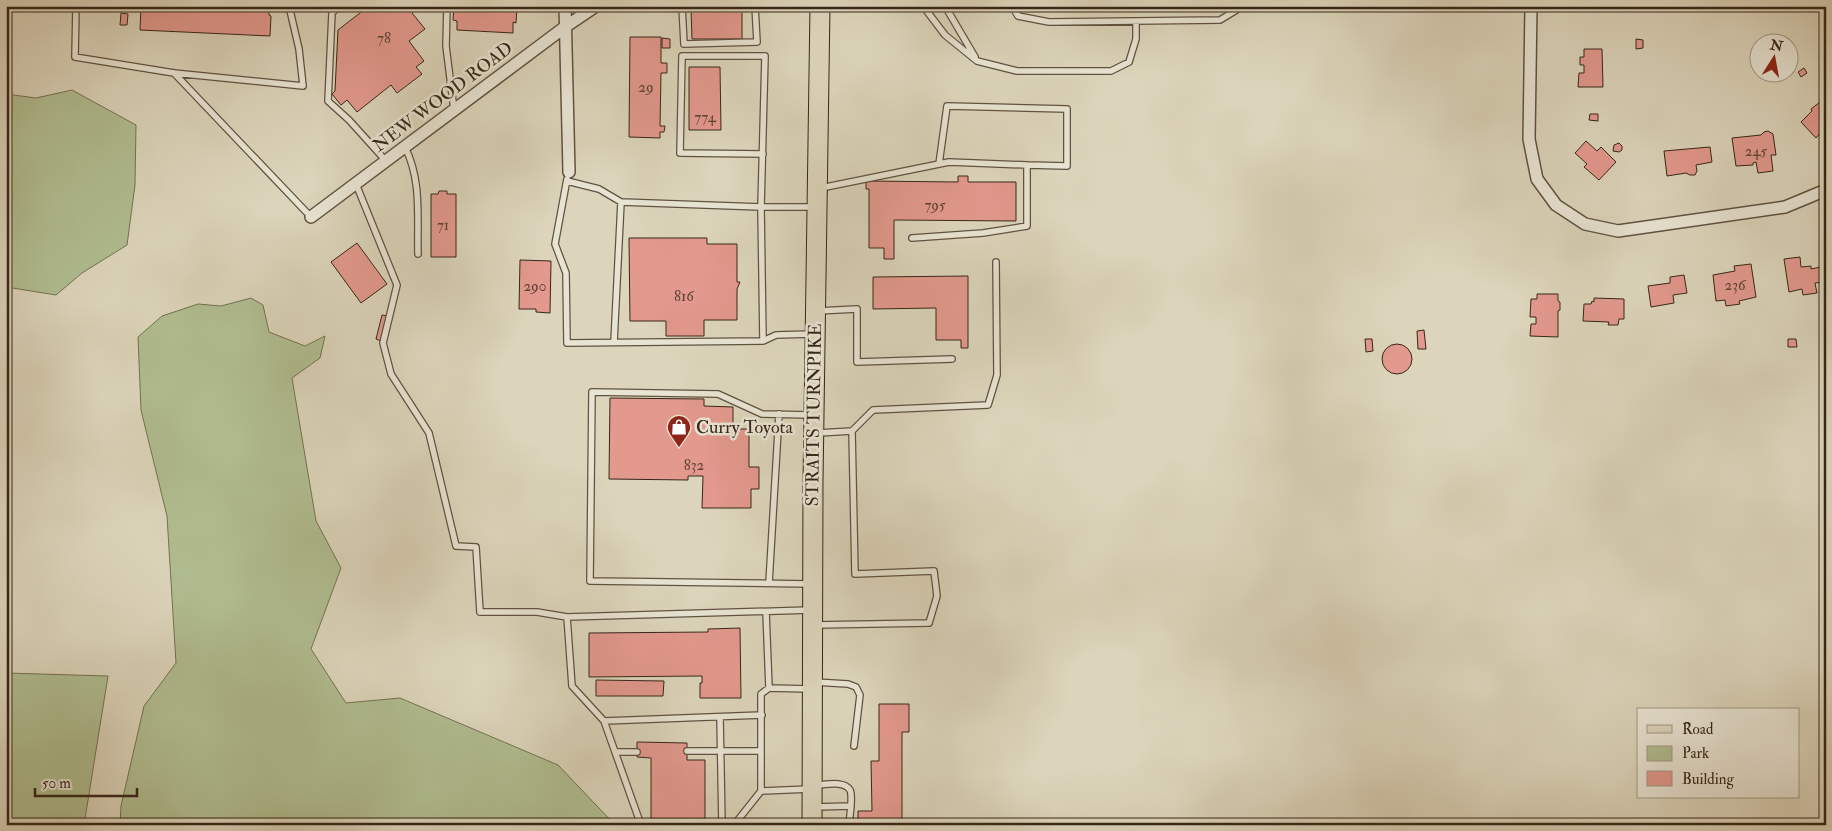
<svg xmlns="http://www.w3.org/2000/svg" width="1832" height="831" viewBox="0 0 1832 831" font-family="'IM FELL Double Pica',serif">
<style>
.green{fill:#b0bd90;stroke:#737254}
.building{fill:#e3998e;stroke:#362618}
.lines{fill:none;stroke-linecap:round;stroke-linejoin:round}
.lane-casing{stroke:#605241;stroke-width:8}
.street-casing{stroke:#605241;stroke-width:14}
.primary-casing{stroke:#362618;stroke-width:21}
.lane{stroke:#e8e4d3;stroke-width:5.5}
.street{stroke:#e8e4d3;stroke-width:11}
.primary{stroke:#dcd5bb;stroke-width:19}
.labels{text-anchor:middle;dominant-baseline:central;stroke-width:5;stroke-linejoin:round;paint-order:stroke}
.number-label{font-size:15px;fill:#614336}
.street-label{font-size:18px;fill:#362618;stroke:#e8e4d3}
.poi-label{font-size:18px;fill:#362618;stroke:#e8e4d3;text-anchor:start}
</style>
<rect width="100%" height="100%" fill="#dcd5bb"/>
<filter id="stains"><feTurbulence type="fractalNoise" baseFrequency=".004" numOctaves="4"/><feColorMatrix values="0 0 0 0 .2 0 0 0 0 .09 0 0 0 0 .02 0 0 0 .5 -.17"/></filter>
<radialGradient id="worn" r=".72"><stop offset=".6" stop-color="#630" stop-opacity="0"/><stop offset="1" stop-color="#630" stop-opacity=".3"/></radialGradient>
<!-- green -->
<path class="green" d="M72,90L136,125L135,185L127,245L82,273L56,295L6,287V94L36,98Z
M251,298L263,305L269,332L305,346L325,336L320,358L292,378L316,521L341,568L311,649L346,703L400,698L558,765L615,825H120L121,806L144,706L176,663L167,516L141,410L138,337L162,316L198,304L221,306Z
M6,673L108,676L84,825H6Z"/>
<!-- building -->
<path class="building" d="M141,6H269V15L271,16L270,36L140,30Z
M369,6H421L412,13L425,29L409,41L424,61L416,67L422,74L397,93L391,85L357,112L347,100L341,105L332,94L335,91L338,30Z
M454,6H517L516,23L513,22V33L457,30V21L453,20Z
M691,9L742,10V39H692Z
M121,13L128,14L127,25H120Z
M630,37H661V63H667V73H661L660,126H665L664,132H660V138L629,137Z
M662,38L670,39V48H662Z
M1636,39L1643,40V48L1636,49Z
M1584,49H1602L1603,87H1578L1579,73H1584V65H1580V57H1584Z
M689,67H720L721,130H689Z
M1804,68L1807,73L1801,77L1798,72Z
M1824,99L1826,127L1816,138L1801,122L1812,111L1811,109Z
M1590,114H1598V121L1589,120Z
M1768,131L1773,134L1776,155H1771L1773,171L1758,173L1756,162L1753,163V165L1736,166L1732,138L1761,135L1764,132Z
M1586,141L1597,151L1601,147L1616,162L1599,180L1584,167L1587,164L1575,153Z
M1619,143L1622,146V150L1619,152L1613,151L1614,145Z
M1710,147L1712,162L1696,165L1697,171L1695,175H1690L1686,173L1667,176L1664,151Z
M958,176H968V182H1016V221L894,220V259H884V248H869V189H866V181L958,182Z
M439,191H447V194H456V257H431V194H438Z
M629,238H707V244H737V282H740L737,289V320H704V336H666V321H630Z
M357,243L387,284L361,303L331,262Z
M1800,257L1801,267L1811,266V269L1821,267L1824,282L1815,283L1817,293L1803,295L1802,289L1789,292L1784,259Z
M520,260L551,261L550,313L536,312V309H519Z
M1751,264L1756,297L1739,301L1740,304L1726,306L1725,300L1716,301L1713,275L1735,271L1734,266Z
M1684,275L1687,293L1673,295L1674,303L1651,307L1648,286L1670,283V277Z
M968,276V348H961V340H936V308L873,309V277Z
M1537,294H1558V301L1560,302V310L1558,311V337L1530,336L1531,324H1536V317H1530L1531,299H1537Z
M1594,298L1624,299V319H1619L1618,325H1608L1609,322L1583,321L1584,304H1591L1592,301L1594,302Z
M382,315L387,316L381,341L376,339Z
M1424,330L1426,349H1418L1417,331Z
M1365,339H1372L1373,351L1366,352Z
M1788,339H1796L1797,347H1788Z
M1382 359a15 15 0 1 1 30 0a15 15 0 1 1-30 0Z
M610,398L704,399V406L733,407V429H749V467H759V489H751V508H702L703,476H688V480L609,479Z
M740,628L741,698H700V683H702V676L589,677V633L708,632V629Z
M596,680L664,681L663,696H596Z
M879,704H909V732H902V825H858V811H872L871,761H879Z
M637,742L687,743V760H705V819H651V758L637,757Z"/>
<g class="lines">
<!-- lane casing -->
<g class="lane-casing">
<path id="lane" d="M76,6L75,57L174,73L303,86L299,49L289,6
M339,6L332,13L328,101L349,120L386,161
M447,6L446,46L454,110
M682,6L684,44L757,42L755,6
M923,6L945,35L977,61L1017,71H1111L1129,62L1136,39V22
M945,6L975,57
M1012,6L1018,16L1049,22L1220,20L1243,6
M174,73L311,217
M405,147C422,181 417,217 418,254
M939,164L947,106L1067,109V166L1027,165
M567,179L555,244L566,273L567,343L763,341L776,335L811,334
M567,181L599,189L621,202L761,207L765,56H682L680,153L763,154
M356,184L397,285L383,343L391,374L429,433L456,546L476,547L480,612H537L567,617L572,686L604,721L641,825
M821,188L949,162L1027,165V226L983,233L912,238
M817,311L857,309V362L952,359
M763,341L761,207H815
M614,342L621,202
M852,431L873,410L988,405L997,375L996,262
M769,583L779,414
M810,584L590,581L592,392L718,394L762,414L811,415
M766,612L769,688
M567,617L810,610
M814,625L929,623L937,596L934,571L855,574L852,431L818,433
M814,682L848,684L856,687L860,695L854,746
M720,717L722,825
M604,721L762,715
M687,751H761
M615,752H637
M810,789L761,791V694L769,688L810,689
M814,807L851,806C851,801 852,794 850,790C844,780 824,785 815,785
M734,825L761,791
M849,825L851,806"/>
</g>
<!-- street casing -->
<g class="street-casing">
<path id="street" d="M565,6L569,172
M1531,6L1529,139L1537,179L1556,205L1585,224L1618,231L1785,207L1826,190
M311,217L565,27L596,6"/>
</g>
<!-- primary casing -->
<g class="primary-casing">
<path id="primary" d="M812,825L813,482L820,6"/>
</g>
<!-- lane -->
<use href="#lane" class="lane"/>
<!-- street -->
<use href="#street" class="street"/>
<!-- primary -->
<use href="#primary" class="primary"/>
</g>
<!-- icons -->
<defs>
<g id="shop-pin" transform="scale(1.25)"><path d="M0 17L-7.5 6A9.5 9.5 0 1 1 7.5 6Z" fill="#8f2418" stroke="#e8e4d3"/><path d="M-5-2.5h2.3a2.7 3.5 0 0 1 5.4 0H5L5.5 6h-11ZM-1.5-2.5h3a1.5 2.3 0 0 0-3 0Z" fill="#fff"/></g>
</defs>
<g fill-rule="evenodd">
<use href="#shop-pin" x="679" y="427"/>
</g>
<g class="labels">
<!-- number labels -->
<g class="number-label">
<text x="384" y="38">78</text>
<text x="646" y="87">29</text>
<text x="705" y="117">774</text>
<text x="1756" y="151">245</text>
<text x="935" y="205">795</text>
<text x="443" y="225">71</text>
<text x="1735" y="285">236</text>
<text x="535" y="286">290</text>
<text x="684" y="296">816</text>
<text x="694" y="465">832</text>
</g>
<!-- street labels -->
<g class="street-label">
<text transform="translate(443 97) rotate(-37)">NEW WOOD ROAD</text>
<text transform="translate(814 415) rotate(-89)">STRAITS TURNPIKE</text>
</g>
<!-- poi labels -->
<g class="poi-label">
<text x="696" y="427">Curry Toyota</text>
</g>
</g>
<!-- margin -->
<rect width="1832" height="831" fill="none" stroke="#dcd5bb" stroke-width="25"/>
<rect x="8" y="8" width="1817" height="816" fill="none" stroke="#362618" stroke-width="2.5"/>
<rect x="12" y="12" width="1807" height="806" fill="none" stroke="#362618"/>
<!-- legend -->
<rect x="1637" y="708" width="162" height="90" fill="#e8e4d3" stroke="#a19888"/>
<rect x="1647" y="725" width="25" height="8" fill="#dcd5bb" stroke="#a19888"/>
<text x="1682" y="734" font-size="15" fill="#362618">Road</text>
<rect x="1647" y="746" width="25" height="15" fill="#b0bd90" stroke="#a19888"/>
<text x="1682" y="758" font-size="15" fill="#362618">Park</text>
<rect x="1647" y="771" width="25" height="15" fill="#e3998e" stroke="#a19888"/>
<text x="1682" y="784" font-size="15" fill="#362618">Building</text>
<!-- north arrow -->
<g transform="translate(1774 58) rotate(11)"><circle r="24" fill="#e8e4d3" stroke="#a19888"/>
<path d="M0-4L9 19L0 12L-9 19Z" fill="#8f2418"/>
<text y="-8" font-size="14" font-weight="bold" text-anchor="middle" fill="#362618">N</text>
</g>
<!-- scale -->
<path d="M35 788v8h102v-8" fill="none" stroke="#362618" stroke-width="2.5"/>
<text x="42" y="788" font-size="15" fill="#362618" stroke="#e8e4d3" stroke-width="4" paint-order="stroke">50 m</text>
<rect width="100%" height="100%" filter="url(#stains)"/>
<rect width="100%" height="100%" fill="url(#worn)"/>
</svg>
